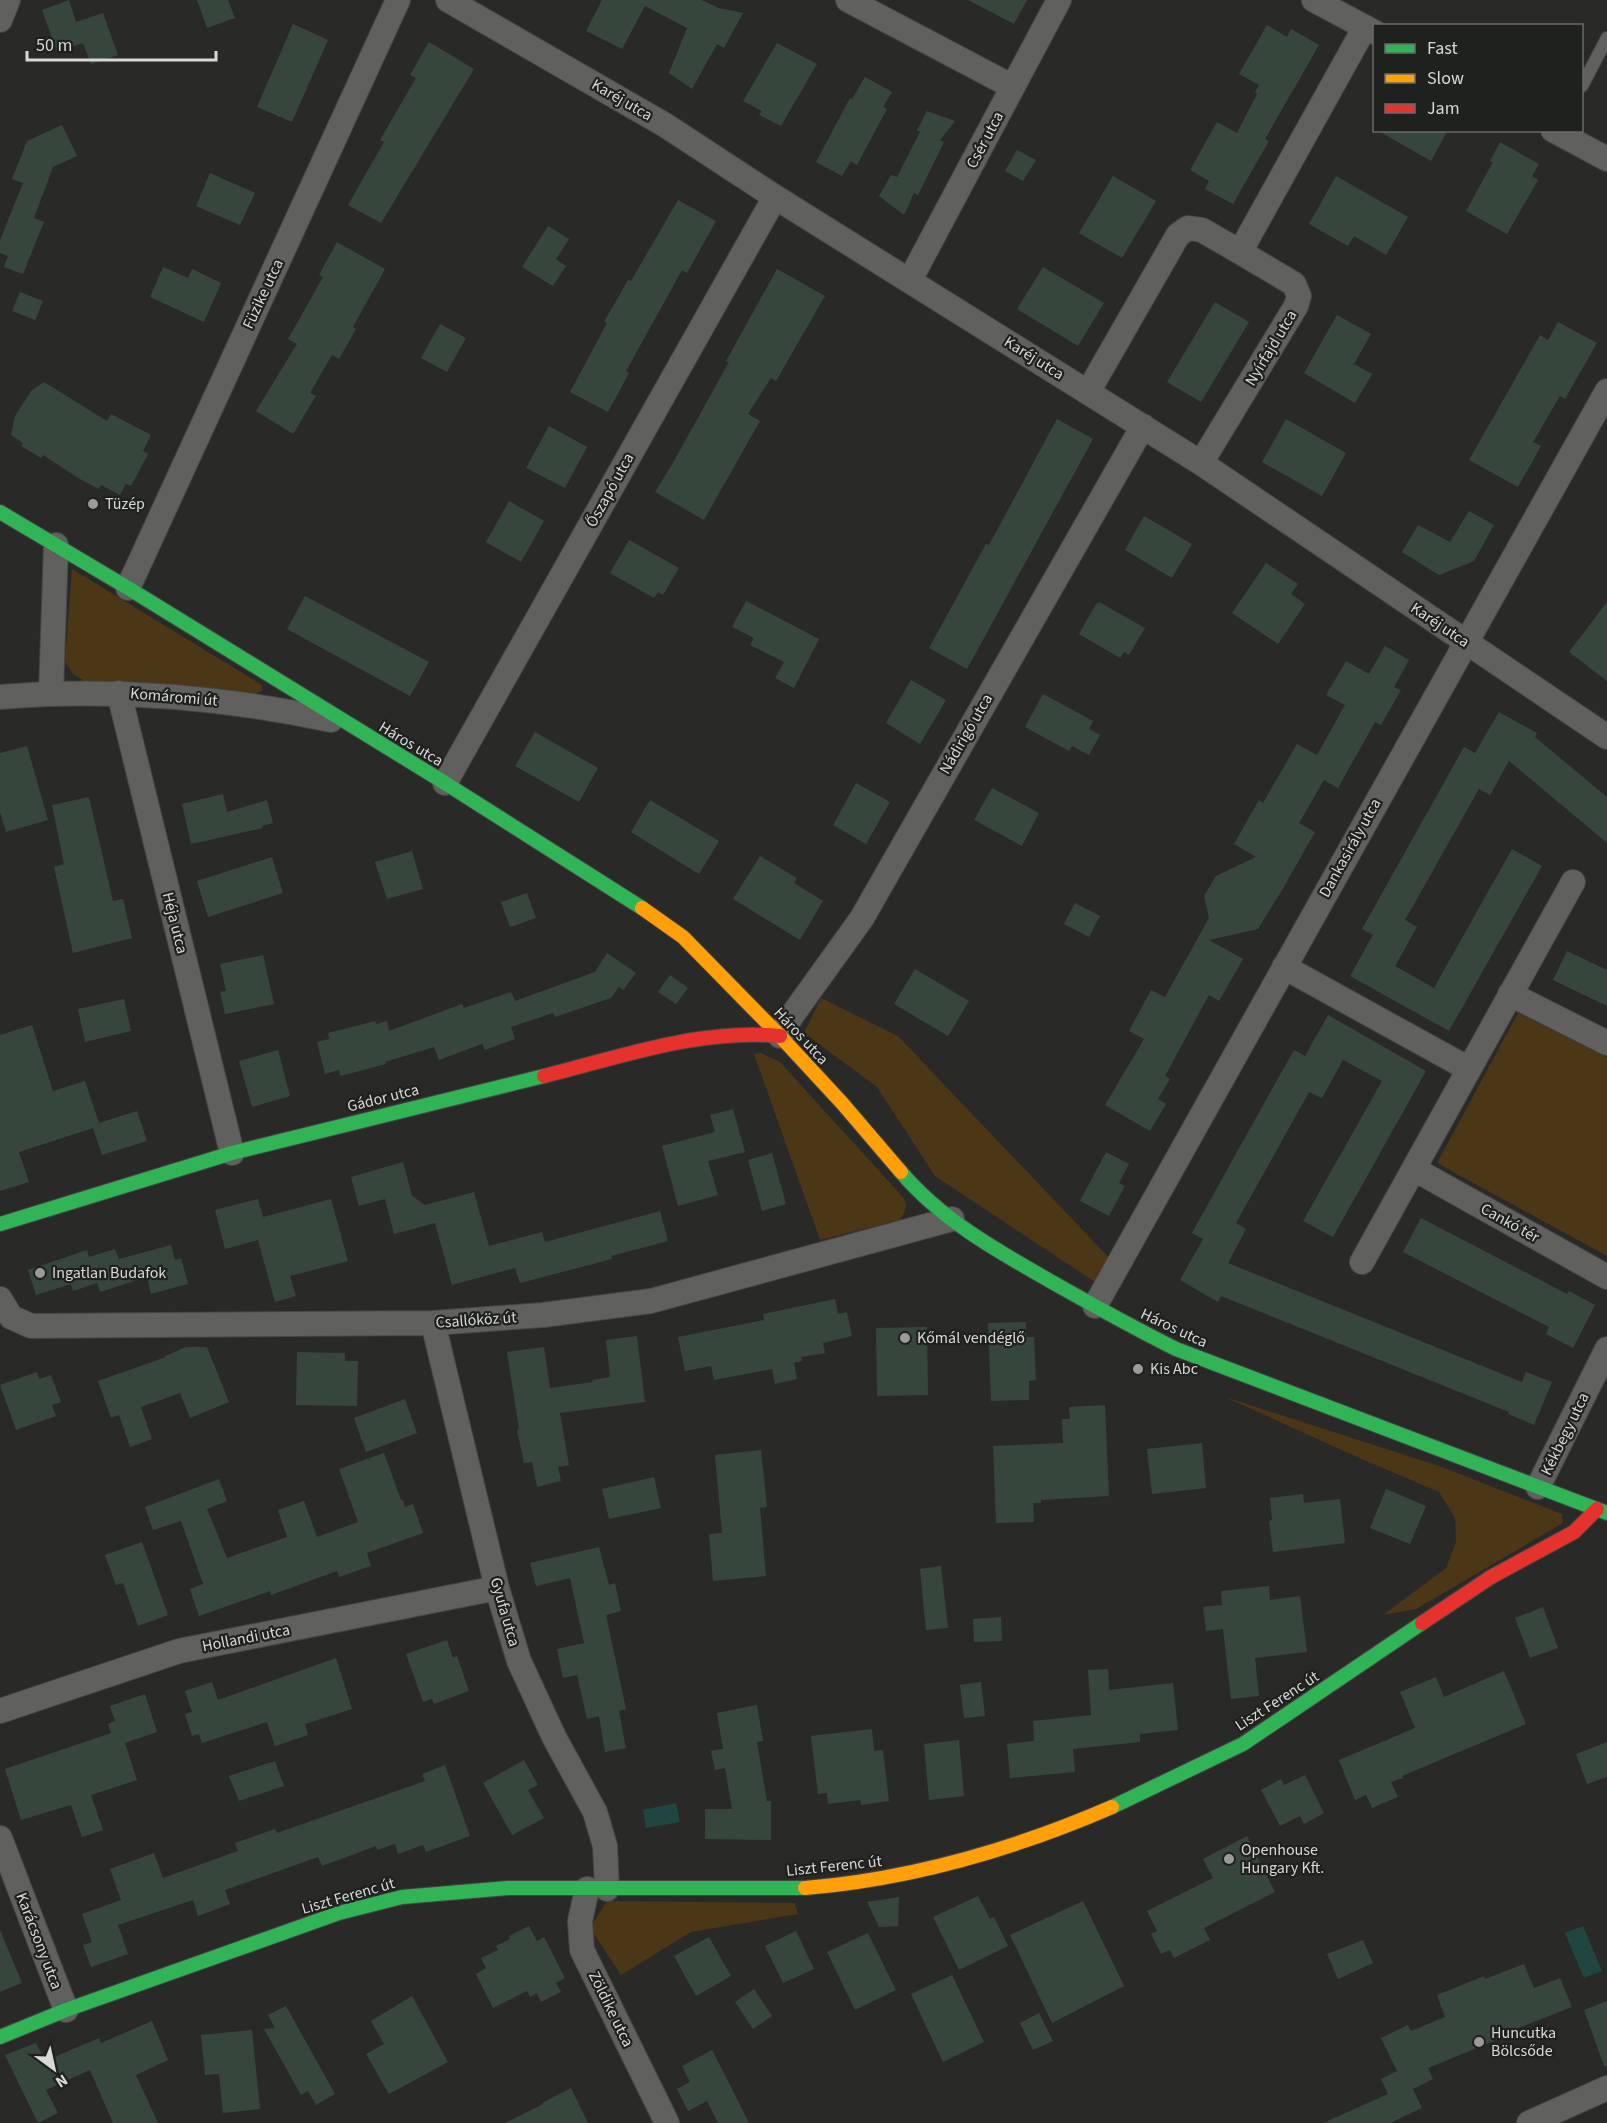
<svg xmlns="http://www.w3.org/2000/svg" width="1607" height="2123" viewBox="0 0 1607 2123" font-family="'Source Sans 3',sans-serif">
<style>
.green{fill:#4b3616}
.water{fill:#214641}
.building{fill:#37463d}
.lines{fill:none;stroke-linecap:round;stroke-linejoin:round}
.lane-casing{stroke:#454644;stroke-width:14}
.street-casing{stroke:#454644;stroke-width:26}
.fast-casing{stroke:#454644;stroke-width:16}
.slow-casing{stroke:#454644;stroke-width:16}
.jam-casing{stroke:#454644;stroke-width:16}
.lane{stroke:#60615f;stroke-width:12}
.street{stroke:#60615f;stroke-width:24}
.fast{stroke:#30b455;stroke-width:14}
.slow{stroke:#ff9f0a;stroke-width:14}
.jam{stroke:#e5322d;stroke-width:14}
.poi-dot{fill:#9b9c99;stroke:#1f211e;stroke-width:2}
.labels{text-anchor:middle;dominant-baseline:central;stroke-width:4.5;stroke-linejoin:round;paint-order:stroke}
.street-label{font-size:16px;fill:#d8d9d6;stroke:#1f211e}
.poi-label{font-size:16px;fill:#d8d9d6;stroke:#1f211e;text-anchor:start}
</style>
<rect width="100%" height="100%" fill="#292a28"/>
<!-- green -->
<path class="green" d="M72,569L262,685V691L256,693L86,682L73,674L65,662Z
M821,998L898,1036L1112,1261L1095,1282L935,1176L877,1087L804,1033Z
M1518,1013L1607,1057V1256L1437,1163Z
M761,1053L780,1062L902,1196C909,1206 906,1210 900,1220L820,1240L754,1054Z
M1225,1397L1442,1467L1562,1514L1563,1523L1416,1609L1383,1615L1446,1568L1456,1542L1455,1518L1439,1492L1357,1457Z
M607,1901L795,1903L798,1914L691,1932L621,1975L590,1928Z"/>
<!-- water -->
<path class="water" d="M676,1803L680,1822L646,1828L643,1810Z
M1583,1926L1602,1971L1584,1978L1565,1933Z"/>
<!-- building -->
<path class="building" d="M69,0L76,22L103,13L118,55L91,64L83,43L57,52L42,10Z
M197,0H228L235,18L207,28Z
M602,0H701L719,8L743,13L724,48L717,44L692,89L669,73L687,28L645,6L622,49L586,31Z
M968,0H1027L1014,24Z
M293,24L328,40L292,122L257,107Z
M1267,25L1287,37L1291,29L1319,45L1265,139L1269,141L1233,204L1205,189L1209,181L1190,170L1217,122L1237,133L1257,94L1255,92L1259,85L1239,74Z
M429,42L474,69L381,223L348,205L384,142L380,140L416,78L410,75Z
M777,43L817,64L781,126L759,115L762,111L743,101Z
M865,77L892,92L883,107L887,109L857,165L851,161L842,176L816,162L850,98L852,99Z
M927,111L955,121L940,140L944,142L918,195L914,193L904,215L879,196L891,175L897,177L920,132L917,130Z
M62,125L77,156L53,167L34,218L44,222L23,274L4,267L8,256L0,253V240L23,183L12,179L27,141Z
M1377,130H1448L1431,161Z
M1500,142L1539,164L1532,176L1538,180L1507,234L1466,211L1493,162L1490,161Z
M1017,150L1036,160L1023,181L1005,171Z
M210,173L255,193L240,225L196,206Z
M1113,176L1156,201L1122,258L1079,233Z
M1336,176L1408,217L1386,255L1354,236L1348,246L1309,224Z
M678,200L716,221L687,273L682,270L626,371L629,373L608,412L570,392L607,323L604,322L628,280L631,281Z
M548,226L569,239L556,259L566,266L553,286L522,267Z
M337,242L385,269L353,327L356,329L339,359L332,355L310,393L316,396L293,434L256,411L297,344L288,339L323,277L319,275Z
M163,267L188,278L192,269L221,283L204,322L150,297Z
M1043,267L1104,303L1078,346L1017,309Z
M777,269L825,296L776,381L771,378L748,414L760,421L704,520L655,492L674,461L729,362L726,361Z
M20,292L43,301L35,320L12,311Z
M1215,302L1249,322L1201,402L1167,382Z
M1337,315L1371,334L1354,364L1372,374L1355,403L1304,373Z
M1558,322L1597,343L1565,399L1560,396L1533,442L1541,446L1518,487L1469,460L1540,335L1548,340Z
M440,324L466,338L447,372L421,358Z
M44,382L107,421L111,414L151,435L143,451L148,454L131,486L126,484L120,495L101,485L99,489L78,478L43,455L41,458L21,446L23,443L11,435L15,416L31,391Z
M1057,419L1093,439L967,669L929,648L986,544L989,545Z
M1286,419L1346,453L1322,496L1262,462Z
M549,426L587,447L565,488L526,468Z
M509,501L544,521L521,562L486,542Z
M1469,511L1494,525L1474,561L1439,575L1402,552L1418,525L1450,542Z
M1144,516L1192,544L1172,578L1125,550Z
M629,540L679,568L663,595L658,592L654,598L610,573Z
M1266,563L1298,584L1291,594L1305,604L1278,644L1232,613Z
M305,596L429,662L410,696L287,629Z
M746,601L819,639L794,688L775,678L784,662L750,645L754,638L732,627Z
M1099,602L1145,628L1129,655L1124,652L1120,658L1079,634L1096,604Z
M1607,602V681L1569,652Z
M1385,646L1409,660L1394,687L1401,690L1381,725L1375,722L1338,788L1324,780L1299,823L1315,832L1285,885L1258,929L1209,940L1243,959L1219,1001L1209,995L1165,1076L1170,1079L1158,1099L1166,1104L1150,1131L1105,1105L1144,1039L1129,1031L1151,990L1165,997L1209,918L1204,896L1216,876L1256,857L1234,844L1259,800L1263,803L1297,744L1317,755L1345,705L1326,695L1346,661L1369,674Z
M911,680L946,700L920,744L886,723Z
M1043,694L1093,721L1089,729L1100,735L1089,755L1072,746L1069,751L1025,727Z
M1499,712L1537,733L1535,737L1607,797V843L1509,761L1490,795L1479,789L1405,920L1417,927L1395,966L1434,988L1512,849L1542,866L1449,1031L1350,976L1373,935L1362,929L1464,747L1475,753Z
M535,732L598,768L579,802L515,766Z
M27,746L48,820L6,832L0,812V753Z
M856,783L890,802L866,844L833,825Z
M992,788L1039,813L1022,846L974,820Z
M223,794L227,812L267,800L273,823L262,826L263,828L191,844L182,804Z
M89,797L113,901L123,899L132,938L73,953L54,867L64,864L52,805Z
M650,800L719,841L699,874L631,832Z
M412,851L423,889L387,899L375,862Z
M760,856L797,878L794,883L823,901L800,940L733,899Z
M272,857L283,893L208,917L197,881Z
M527,893L536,918L510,927L501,902Z
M1075,903L1100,916L1089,937L1064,924Z
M1567,951L1607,970V1006L1553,980Z
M607,953L636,973L623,990L619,987L611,998L555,1017L553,1013L511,1027L515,1039L485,1050L482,1044L439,1060L434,1047L385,1062L386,1064L340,1076L339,1070L325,1074L317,1042L329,1039L328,1033L375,1021L376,1024L387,1021L389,1031L462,1004L464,1008L511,992L515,1001L595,972Z
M263,955L274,1004L225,1014L220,992L226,991L220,964Z
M915,969L969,1001L948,1036L894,1004Z
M670,975L688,988L676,1004L658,992Z
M124,999L131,1031L85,1042L78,1009Z
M1328,1015L1426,1071L1333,1237L1303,1221L1382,1081L1343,1060L1322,1098L1309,1092L1236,1223L1246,1229L1228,1263L1522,1382L1526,1372L1552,1382L1534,1425L1508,1414L1509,1412L1221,1296L1218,1302L1180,1280L1203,1239L1192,1233L1243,1141L1294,1050L1305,1056Z
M32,1025L53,1091L85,1081L99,1123L137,1111L147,1141L102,1155L93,1128L19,1152L29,1182L0,1191V1035Z
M278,1050L290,1096L252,1107L239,1061Z
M733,1109L745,1152L708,1161L718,1195L678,1206L662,1146L715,1132L710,1115Z
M1106,1152L1129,1164L1119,1183L1125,1186L1109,1216L1080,1201Z
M772,1153L786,1204L762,1211L748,1160Z
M403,1162L412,1196L425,1205L474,1192L489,1246L542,1232L545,1242L660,1211L668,1241L611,1256L612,1259L520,1283L515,1268L452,1285L435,1223L394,1234L385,1199L359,1206L351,1177Z
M258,1199L263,1217L331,1199L348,1261L290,1276L296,1296L275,1302L258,1240L225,1249L215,1210Z
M1421,1218L1567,1294L1569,1291L1595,1305L1573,1348L1546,1334L1549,1327L1403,1252Z
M171,1245L175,1260L181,1258L188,1284L151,1294L147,1277L100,1292L97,1283L73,1291L71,1284L36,1295L28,1270L87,1250L89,1257L115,1249L119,1259Z
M835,1299L838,1314L847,1312L852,1336L823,1343L825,1353L801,1357L802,1361L794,1363L797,1379L775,1384L772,1369L714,1380L711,1366L685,1371L678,1337L764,1320L763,1314Z
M1026,1322V1337H1034L1036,1380L1029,1381V1400L991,1401L988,1323Z
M927,1327L928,1395L877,1396L876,1328Z
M637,1336L645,1402L560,1413L569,1465L558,1467L561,1481L537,1487L532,1462L524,1463L517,1430L519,1429L507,1352L544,1347L550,1388L593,1382L592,1380L610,1377L606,1340Z
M186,1347H207L229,1402L190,1418L180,1393L141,1407L152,1439L130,1447L119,1415L111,1418L98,1381L166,1357L165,1356Z
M297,1352L345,1353V1361H358L357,1406L296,1405Z
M37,1372L39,1379L51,1375L61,1402L52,1405L56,1416L16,1430L0,1385Z
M405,1399L417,1433L366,1452L354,1418Z
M1105,1405L1109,1496L1041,1500V1503H1033L1034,1522L996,1523L993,1446L1063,1443L1062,1419H1070L1069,1407Z
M1202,1443L1206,1488L1152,1494L1147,1449Z
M761,1450L767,1507L760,1508L766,1576L713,1581L709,1534L722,1533L715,1455Z
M384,1453L401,1500H403L405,1507L413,1504L423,1533L367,1553L371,1566L339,1577L337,1571L271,1595L270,1591L199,1616L190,1589L203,1584L181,1521L153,1530L145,1507L219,1479L227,1501L207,1509L227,1558L287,1537L278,1510L304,1501L317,1537L358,1522L339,1469Z
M654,1477L661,1508L609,1519L602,1489Z
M1386,1489L1426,1506L1410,1544L1370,1528Z
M1303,1494L1304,1503L1340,1499L1345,1543L1273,1552L1269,1521L1272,1520L1270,1498Z
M142,1542L168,1615L138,1626L123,1583L116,1585L105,1555Z
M599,1547L609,1585L615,1583L621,1611L606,1615L626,1709L619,1711L626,1748L605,1752L599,1716L587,1719L577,1675L563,1678L557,1649L584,1643L570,1578L536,1586L530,1563Z
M941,1566L948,1628L926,1630L920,1569Z
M1269,1586L1270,1600L1300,1596L1307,1652L1255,1658L1259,1696L1231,1699L1223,1629L1206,1631L1203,1607L1222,1605L1221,1591Z
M1543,1607L1558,1648L1530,1658L1515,1618Z
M1001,1617L1002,1641L974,1642L973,1619Z
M447,1640L453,1658L457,1656L469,1691L434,1704L432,1699L423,1702L406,1654Z
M336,1658L352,1709L305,1724L308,1735L275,1746L267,1722L202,1743L199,1734L192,1736L185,1714L192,1712L185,1691L212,1682L218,1700Z
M1108,1669L1109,1690L1173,1683L1178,1730L1140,1734V1742L1073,1749L1075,1772L1010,1778L1007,1744L1034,1741L1033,1721L1091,1715L1088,1670Z
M1504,1671L1526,1724L1402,1776L1403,1778L1391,1782L1398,1797L1372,1808L1366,1795L1355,1800L1339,1760L1415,1728L1400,1692L1436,1677L1444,1697Z
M981,1682L985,1716L964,1718L960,1685Z
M145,1694L157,1732L125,1743L137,1780L91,1795L103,1830L82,1837L71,1805L21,1820L5,1769L111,1733L108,1724L115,1721L110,1706Z
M757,1705L763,1741L757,1742L767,1801H771V1840L705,1839V1809H732L725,1768L715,1770L711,1751L723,1749L717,1713Z
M872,1729L874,1751L883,1750L889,1801L861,1805L860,1800L828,1804L827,1793L818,1794L811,1736Z
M959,1740L964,1796L929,1800L924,1744Z
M1607,1742V1777L1587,1784L1576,1754Z
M524,1760L538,1785L528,1790L544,1818L512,1835L483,1783Z
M275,1761L284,1786L239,1801L229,1776Z
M445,1765L470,1836L426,1852L423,1845L398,1854L395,1844L377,1850L376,1846L322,1866L318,1857L225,1890L230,1904L198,1916L193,1900L118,1925L128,1954L91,1967L83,1945L92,1942L82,1914L121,1900L110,1869L154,1853L163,1878L238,1851L235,1843L275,1829L277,1833L425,1781L422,1774Z
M1305,1775L1324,1813L1304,1824L1300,1816L1280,1826L1261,1790L1281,1779L1284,1785Z
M1247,1836L1275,1892L1204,1928L1210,1940L1174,1958L1170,1950L1161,1954L1151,1934L1157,1931L1147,1911L1213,1878L1203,1859Z
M978,1896L990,1919L994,1917L1008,1946L959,1970L933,1917Z
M899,1897L898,1926L879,1927L867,1902Z
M1083,1901L1124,1986L1052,2023L1010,1935Z
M529,1926L537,1941L544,1937L565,1978L556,1983L561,1992L541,2002L537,1993L530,1997L527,1991L493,2008L476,1974L486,1968L481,1958L498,1950L496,1946L510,1939L509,1936Z
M0,1930L22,1983L0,1992Z
M796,1931L814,1969L783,1983L765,1946Z
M868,1933L896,1990L855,2010L827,1952Z
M709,1937L731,1976L696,1996L674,1956Z
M1363,1940L1373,1963L1338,1979L1327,1954Z
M1524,1964L1534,1988L1560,1978L1572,2007L1493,2038L1494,2041L1428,2068L1433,2079L1413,2089L1422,2108L1390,2123H1323L1388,2094L1381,2079L1397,2071L1381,2038L1408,2025L1411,2031L1445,2017L1437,1995L1484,1976L1485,1979Z
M952,1975L984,2042L943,2062L911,1994Z
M754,1989L772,2016L753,2029L735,2002Z
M412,1996L448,2062L389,2094L366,2054L384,2044L371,2021Z
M1607,2001V2066H1604L1584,2010Z
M286,2006L335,2094L316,2105L308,2091L301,2095L264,2029L275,2028L268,2015Z
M1039,2013L1053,2041L1033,2050L1020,2023Z
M152,2021L168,2060L136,2075L158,2123H113L90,2070L46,2090L58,2113L38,2123L5,2055L36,2043L45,2061L99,2038L101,2043Z
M252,2030L260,2109L223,2113L219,2074L205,2075L201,2035Z
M712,2050L732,2089L749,2123H718L707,2101L688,2111L677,2089L690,2082L682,2066Z
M571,2088L588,2123H505L543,2104L542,2103Z"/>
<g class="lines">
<!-- lane casing -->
<g class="lane-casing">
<path id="lane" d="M1582,86L1607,38"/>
</g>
<!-- street casing -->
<g class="street-casing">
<path id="street" d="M448,0L665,125L775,197L1201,463L1607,737
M848,0L1013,87
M1314,0L1374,32
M0,20L8,0
M1553,130L1607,159
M910,280L1059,0
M1088,392L1178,235L1188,228L1202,230L1240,252L1365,27
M1201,463L1296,306L1299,296L1294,284L1240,252
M128,588L398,0
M51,693L56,545
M119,693L232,1153
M0,697C111,688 222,697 331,720
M445,783L775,197
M1284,967L1469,1069
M1510,994L1607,1043
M780,1036L793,1014L862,918L1143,426
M1414,1169L1607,1277
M1362,1262L1573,882
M0,1299L11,1317L31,1326L433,1323L543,1315L651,1301L952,1219
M1095,1306L1607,391
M433,1323L497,1588L519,1661L554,1737L595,1812L605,1846L607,1889
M1538,1487L1607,1349
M0,1711L179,1651L497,1588
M0,1838L66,2010
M587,1889L580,1921L582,1950L667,2123
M1529,2123L1607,2088"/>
</g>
<!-- fast casing -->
<g class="fast-casing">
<path id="fast" d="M0,512L128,588L445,783L642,908
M901,1172C943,1222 1003,1254 1059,1286C1098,1308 1136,1329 1176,1349L1607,1513
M0,1224L232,1153L544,1076
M1112,1807L1243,1744L1422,1623
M0,2037L66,2010L339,1913L402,1897L508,1888H805"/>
</g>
<!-- slow casing -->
<g class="slow-casing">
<path id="slow" d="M642,908L683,937L780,1036L842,1103L901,1172
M805,1888C912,1879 1015,1849 1112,1807"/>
</g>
<!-- jam casing -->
<g class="jam-casing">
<path id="jam" d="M544,1076C620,1057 701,1028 780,1036
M1422,1623L1491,1577L1574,1532L1597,1509"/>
</g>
<!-- lane -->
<use href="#lane" class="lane"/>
<!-- street -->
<use href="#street" class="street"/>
<!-- fast -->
<use href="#fast" class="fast"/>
<!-- slow -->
<use href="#slow" class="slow"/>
<!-- jam -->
<use href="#jam" class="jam"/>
</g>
<!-- markers -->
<g class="poi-dot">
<circle cx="93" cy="504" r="6"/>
<circle cx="40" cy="1273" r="6"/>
<circle cx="905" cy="1338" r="6"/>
<circle cx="1138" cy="1369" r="6"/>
<circle cx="1229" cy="1859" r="6"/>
<circle cx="1479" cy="2042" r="6"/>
</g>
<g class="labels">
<!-- street labels -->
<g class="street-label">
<text transform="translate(622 100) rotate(30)">Karéj utca</text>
<text transform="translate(985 140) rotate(-62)">Csér utca</text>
<text transform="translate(263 294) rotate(-65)">Füzike utca</text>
<text transform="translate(1271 348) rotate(-59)">Nyírfajd utca</text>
<text transform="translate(1034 358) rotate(32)">Karéj utca</text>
<text transform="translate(610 490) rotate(-61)">Őszapó utca</text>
<text transform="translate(1440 625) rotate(34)">Karéj utca</text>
<text transform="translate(174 697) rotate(5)">Komáromi út</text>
<text transform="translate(966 734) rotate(-60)">Nádirigó utca</text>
<text transform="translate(411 744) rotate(31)">Háros utca</text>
<text transform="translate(1350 848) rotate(-61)">Dankasirály utca</text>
<text transform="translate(175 923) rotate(76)">Héja utca</text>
<text transform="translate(801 1036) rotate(47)">Háros utca</text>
<text transform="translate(383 1098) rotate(-14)">Gádor utca</text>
<text transform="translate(1510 1223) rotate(29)">Cankó tér</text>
<text transform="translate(476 1320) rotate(-4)">Csallóköz út</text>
<text transform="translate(1174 1328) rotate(25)">Háros utca</text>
<text transform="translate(1565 1434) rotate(-64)">Kékbegy utca</text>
<text transform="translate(505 1612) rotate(74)">Gyufa utca</text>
<text transform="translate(246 1638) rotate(-11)">Hollandi utca</text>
<text transform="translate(1277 1701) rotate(-33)">Liszt Ferenc út</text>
<text transform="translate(834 1866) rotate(-6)">Liszt Ferenc út</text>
<text transform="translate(348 1896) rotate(-16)">Liszt Ferenc út</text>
<text transform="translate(39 1941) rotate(69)">Karácsony utca</text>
<text transform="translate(611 2009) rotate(64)">Zöldike utca</text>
</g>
<!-- poi labels -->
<g class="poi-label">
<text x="105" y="504">Tüzép</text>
<text x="52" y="1273">Ingatlan Budafok</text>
<text x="917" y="1338">Kőmál vendéglő</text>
<text x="1150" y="1369">Kis Abc</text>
<text x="1241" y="1850">Openhouse<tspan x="1241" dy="18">Hungary Kft.</tspan></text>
<text x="1491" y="2033">Huncutka<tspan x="1491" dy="18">Bölcsőde</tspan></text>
</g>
</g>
<!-- legend -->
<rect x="1373" y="24" width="210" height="108" fill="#1f211e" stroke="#696b68" stroke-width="1.5"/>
<rect x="1385" y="44" width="30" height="9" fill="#30b455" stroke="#696b68" stroke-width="1.5"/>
<text x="1427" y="54" font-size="18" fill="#d8d9d6">Fast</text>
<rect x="1385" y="74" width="30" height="9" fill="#ff9f0a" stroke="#696b68" stroke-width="1.5"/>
<text x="1427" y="84" font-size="18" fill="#d8d9d6">Slow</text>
<rect x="1385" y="104" width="30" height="9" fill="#e5322d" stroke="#696b68" stroke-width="1.5"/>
<text x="1427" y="114" font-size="18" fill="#d8d9d6">Jam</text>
<!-- north arrow -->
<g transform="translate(54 2069) rotate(147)" stroke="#1f211e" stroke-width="4.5" paint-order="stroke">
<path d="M0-4.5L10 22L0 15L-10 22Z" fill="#d8d9d6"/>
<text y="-9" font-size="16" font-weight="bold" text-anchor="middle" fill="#d8d9d6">N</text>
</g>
<!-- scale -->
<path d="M27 51v9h189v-9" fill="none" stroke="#d8d9d6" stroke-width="3"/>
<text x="36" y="51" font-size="18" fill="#d8d9d6" stroke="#1f211e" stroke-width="4.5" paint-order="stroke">50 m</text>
</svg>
